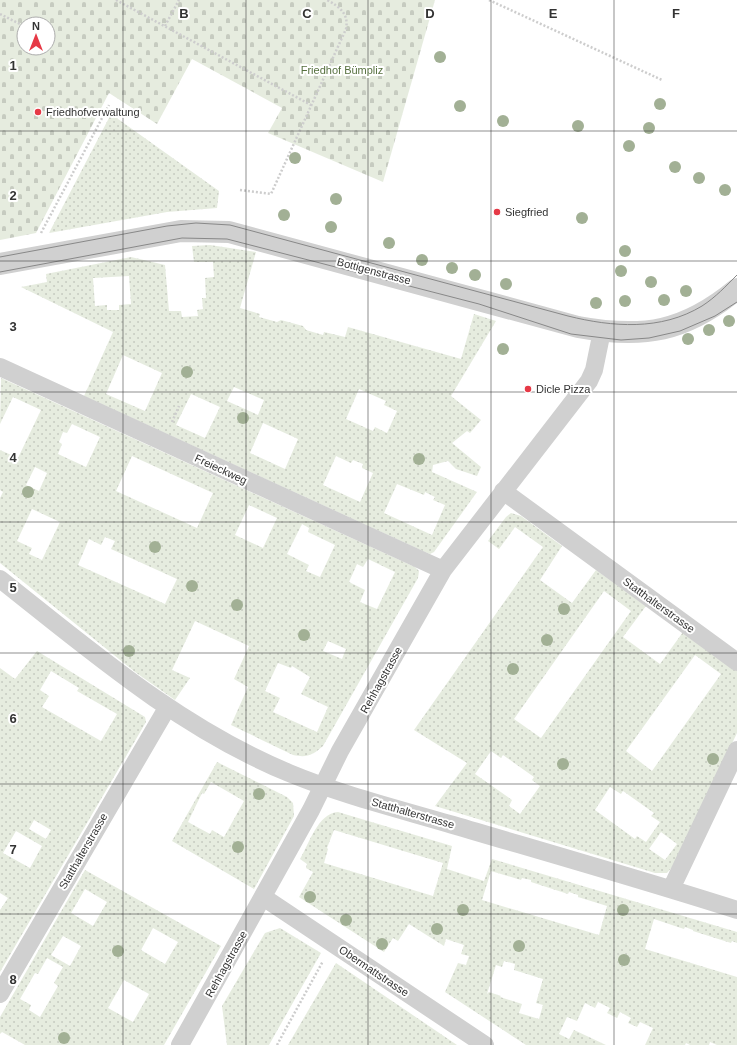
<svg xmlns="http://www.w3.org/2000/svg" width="737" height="1045" viewBox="0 0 737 1045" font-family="Arial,sans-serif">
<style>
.grass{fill:url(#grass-dots);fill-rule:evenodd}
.cemetery{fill:url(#cemetery-stones);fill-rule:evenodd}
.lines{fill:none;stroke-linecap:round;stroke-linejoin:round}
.path{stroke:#cdcdcd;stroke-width:2.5;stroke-dasharray:2 2;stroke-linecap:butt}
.minor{stroke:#d0d0d0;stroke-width:18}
.tertiary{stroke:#d0d0d0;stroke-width:22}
.tram{stroke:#888;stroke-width:1}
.tree{fill:#a2b095}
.grid{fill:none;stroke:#333;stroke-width:1;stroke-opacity:0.55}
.poi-dot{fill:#e63946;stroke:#fff;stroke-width:1.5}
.labels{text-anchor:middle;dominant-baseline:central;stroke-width:4;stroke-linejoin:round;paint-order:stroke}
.park-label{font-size:11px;fill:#56703f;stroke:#fff}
.poi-label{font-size:11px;fill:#333;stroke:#fff;text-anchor:start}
.street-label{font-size:11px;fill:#333;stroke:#fff}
.grid-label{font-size:13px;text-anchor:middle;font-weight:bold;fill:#333;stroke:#fff;stroke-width:4;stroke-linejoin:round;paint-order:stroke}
</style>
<defs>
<pattern id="grass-dots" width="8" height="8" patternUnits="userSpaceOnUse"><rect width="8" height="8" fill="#e6ecdf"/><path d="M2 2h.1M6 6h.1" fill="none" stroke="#c6cbc0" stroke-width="1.8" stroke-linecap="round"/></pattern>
<pattern id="cemetery-stones" width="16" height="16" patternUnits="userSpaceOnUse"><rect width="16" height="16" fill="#e6ecdf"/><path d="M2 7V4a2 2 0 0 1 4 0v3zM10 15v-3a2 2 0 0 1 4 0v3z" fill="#c6cbc0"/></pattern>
</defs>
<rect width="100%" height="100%" fill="#fff"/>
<!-- grass -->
<path class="grass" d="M111,114L219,191L217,208L167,212L49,233Z
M210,245L256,252L240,308L260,314L259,317L277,322L281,320L303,326L306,330L323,335L324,332L345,337L348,327L461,359L474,314L496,321L451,396L481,420L470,433L467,431L452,443L481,467L477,476L456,469L448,461L433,465L432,472L477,492L434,552L430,554L425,552L84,396L113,332L21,287L47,282L46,274L131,257L165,265L169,311H181L182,317L198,316L197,310L203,309L202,298H206L205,278L214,277L213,262H194L192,246ZM129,276L131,304L119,305V310H107V305L95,306L93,278ZM123,355L162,373L145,411L106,394ZM234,387L264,400L258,415L227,401ZM359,389L386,401L384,405L397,411L387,433L375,427L373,431L346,419ZM191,394L220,407L205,438L176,425ZM263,423L298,439L285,469L250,453ZM336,456L351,463L353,460L363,464L362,468L373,473L360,502L323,485ZM397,484L424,495L425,492L435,497L433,500L445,505L432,535L384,513Z
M1,378L415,567L419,571L418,578L323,746C313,755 307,758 293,755L231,725L248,687L234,679L249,646L195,621L172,670L190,678L175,700L135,672L0,563V498L3,492L0,490V450L18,458L41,410L13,397L0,424ZM72,424L100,437L86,467L58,454L62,444L59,442L63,432L67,433ZM132,456L213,493L197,528L116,491ZM35,467L47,473L39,491L26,485ZM249,505L277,518L263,548L235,535ZM32,509L60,522L42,560L29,554L32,548L17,541ZM302,524L309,528L308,532L335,545L320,577L306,571L309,565L287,554ZM105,537L115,541L111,549L177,579L165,604L78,565L89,539L101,545ZM368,559L395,572L377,609L360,602L365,590L349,582L357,564L363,567ZM328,641L346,649L342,659L323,651ZM278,663L291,668L292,666L310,677L301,694L328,707L317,732L273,712L280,698L265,691Z
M511,513L521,516L562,546L540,580L572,603L596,570L646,606L623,637L660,664L683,632L737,670V733L674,865L667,873H655L435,806L467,763L414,730L543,547L515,527L499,549L488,541L506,517ZM604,591L631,611L541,738L514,719ZM695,655L721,674L652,771L626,751ZM491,751L501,758L503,755L534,777L532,780L540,786L520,814L509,806L512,800L475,774ZM610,787L621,794L623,791L654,813L651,816L660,822L646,842L637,836L635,839L595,810ZM661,832L677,844L665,860L649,849Z
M37,651L145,717L146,722L0,972V910L8,898L0,893V668L15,679ZM51,671L79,688L77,691L117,714L101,741L42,707L49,696L40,690ZM34,820L51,830L46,839L29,829ZM16,831L42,846L30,868L3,853Z
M217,762L287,797L293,803L294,816L254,889L172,841ZM211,782L244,801L224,837L212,830L210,834L188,822L202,793L204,794Z
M338,812L452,846L447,869L484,881L492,859L737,932V943L732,941L731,943L693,931V930L685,927L684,929L654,919L645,949L737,977V1045H717L710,1042L709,1045H690L686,1043L685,1045H645L653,1028L640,1022L637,1027L628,1023L631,1018L620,1012L617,1018L607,1013L610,1008L598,1002L595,1008L585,1003L577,1021L567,1017L559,1034L569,1039L574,1030L606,1045H526L445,992L458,963L466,965L469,956L461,954L464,945L446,939L444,946L409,924L398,941L393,938L384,952L299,897L313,872L306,868L307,864L300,859C309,844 318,813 338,812ZM334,830L443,863L433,896L324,863L328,849L327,848ZM491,871L521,880L522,878L531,880V882L568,894L569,892L578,895V897L607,906L599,935L482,900ZM504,961L515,964L514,970L543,979L536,1003L543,1005L539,1019L519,1013L522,1004L500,997L501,996L489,992L487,994L496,965L502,967Z
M85,870L221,946L164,1045H25L2,1032L0,1034V1017ZM85,889L107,902L93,926L71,913ZM153,928L178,942L165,964L141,950ZM63,936L81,946L70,966L51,955ZM47,958L63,967L54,983L58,986L40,1017L29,1010L31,1005L20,999L35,973L38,974ZM124,980L149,994L133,1022L108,1008Z
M280,928L321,953L269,1045H227L222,1006L265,933Z
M336,963L457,1045H288Z"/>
<!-- cemetery -->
<path class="cemetery" d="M0,0H435L383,182L268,133L282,108L192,59L157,124L109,93L36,233L0,240ZM24,24H48V48H24Z"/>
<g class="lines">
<!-- path -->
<path class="path" d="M116,0L311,105
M489,0L662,80
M0,14L24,26
M165,26L179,0
M240,190L271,194L346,29C349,14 340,7 327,0
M41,233L109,105
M172,422L179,406
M277,1045L323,961"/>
<!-- minor -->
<path class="minor" d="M0,367L443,570
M503,491L737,662
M0,579C91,651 180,728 289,773C342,795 399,809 453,825C548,853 643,880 737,910
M671,889L737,750
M263,897L485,1045
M0,994L167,708
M180,1045L311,810L340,751L443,570L589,381L594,370L602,331"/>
<!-- tertiary -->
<path class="tertiary" d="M0,264L181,231L229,232L578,327C644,339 685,332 737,289"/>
<!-- tram -->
<path class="tram" d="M0,257L167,226L196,223L230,225L568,316C612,327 661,331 702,306C716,297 726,286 737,275
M0,272L182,238L227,239L479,304L571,334L621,340L649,338L680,331L715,316L737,302"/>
</g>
<!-- trees -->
<g class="tree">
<circle cx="440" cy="57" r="6"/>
<circle cx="660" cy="104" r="6"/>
<circle cx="460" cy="106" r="6"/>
<circle cx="503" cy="121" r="6"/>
<circle cx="578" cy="126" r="6"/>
<circle cx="649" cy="128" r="6"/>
<circle cx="629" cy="146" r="6"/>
<circle cx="295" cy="158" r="6"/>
<circle cx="675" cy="167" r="6"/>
<circle cx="699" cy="178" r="6"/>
<circle cx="725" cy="190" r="6"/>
<circle cx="336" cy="199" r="6"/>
<circle cx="284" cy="215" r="6"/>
<circle cx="582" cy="218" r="6"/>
<circle cx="331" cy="227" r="6"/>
<circle cx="389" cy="243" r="6"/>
<circle cx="625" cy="251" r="6"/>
<circle cx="422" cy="260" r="6"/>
<circle cx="452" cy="268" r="6"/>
<circle cx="621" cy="271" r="6"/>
<circle cx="475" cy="275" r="6"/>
<circle cx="651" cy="282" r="6"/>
<circle cx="506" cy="284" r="6"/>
<circle cx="686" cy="291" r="6"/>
<circle cx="664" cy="300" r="6"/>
<circle cx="625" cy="301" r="6"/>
<circle cx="596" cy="303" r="6"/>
<circle cx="729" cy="321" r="6"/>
<circle cx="709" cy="330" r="6"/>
<circle cx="688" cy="339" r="6"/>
<circle cx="503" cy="349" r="6"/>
<circle cx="187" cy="372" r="6"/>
<circle cx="243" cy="418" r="6"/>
<circle cx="419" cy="459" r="6"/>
<circle cx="28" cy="492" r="6"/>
<circle cx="155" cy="547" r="6"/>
<circle cx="192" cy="586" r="6"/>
<circle cx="237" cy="605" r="6"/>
<circle cx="564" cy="609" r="6"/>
<circle cx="304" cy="635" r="6"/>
<circle cx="547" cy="640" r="6"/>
<circle cx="129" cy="651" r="6"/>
<circle cx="513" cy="669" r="6"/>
<circle cx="713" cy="759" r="6"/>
<circle cx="563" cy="764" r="6"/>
<circle cx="259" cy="794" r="6"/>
<circle cx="238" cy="847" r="6"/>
<circle cx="310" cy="897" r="6"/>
<circle cx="463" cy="910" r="6"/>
<circle cx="623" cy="910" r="6"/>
<circle cx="346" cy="920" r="6"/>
<circle cx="437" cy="929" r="6"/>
<circle cx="382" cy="944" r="6"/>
<circle cx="519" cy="946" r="6"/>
<circle cx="118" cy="951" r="6"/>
<circle cx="624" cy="960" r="6"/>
<circle cx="64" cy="1038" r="6"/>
</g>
<!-- grid -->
<path class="grid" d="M123,0V1045M246,0V1045M368,0V1045M491,0V1045M614,0V1045M0,131H737M0,261H737M0,392H737M0,522H737M0,653H737M0,784H737M0,914H737"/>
<!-- markers -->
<g class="poi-dot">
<circle cx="38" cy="112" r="4"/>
<circle cx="497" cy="212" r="4"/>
<circle cx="528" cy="389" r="4"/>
</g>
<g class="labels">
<!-- park labels -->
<g class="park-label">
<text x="342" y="70">Friedhof Bümpliz</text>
</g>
<!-- poi labels -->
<g class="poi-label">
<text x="46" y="112">Friedhofverwaltung</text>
<text x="505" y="212">Siegfried</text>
<text x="536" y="389">Dicle Pizza</text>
</g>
<!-- street labels -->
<g class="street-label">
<text transform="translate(374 271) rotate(15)">Bottigenstrasse</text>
<text transform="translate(221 469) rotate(25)">Freieckweg</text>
<text transform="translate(659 605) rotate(36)">Statthalterstrasse</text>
<text transform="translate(381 680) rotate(-61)">Rehhagstrasse</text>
<text transform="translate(413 813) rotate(16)">Statthalterstrasse</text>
<text transform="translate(83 851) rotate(-60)">Statthalterstrasse</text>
<text transform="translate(226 964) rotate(-61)">Rehhagstrasse</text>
<text transform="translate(374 971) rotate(34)">Obermattstrasse</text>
</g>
</g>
<g class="grid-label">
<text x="184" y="18">B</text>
<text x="307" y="18">C</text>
<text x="430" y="18">D</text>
<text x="553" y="18">E</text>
<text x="676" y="18">F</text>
<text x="13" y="70">1</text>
<text x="13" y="200">2</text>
<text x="13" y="331">3</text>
<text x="13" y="462">4</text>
<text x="13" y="592">5</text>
<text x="13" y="723">6</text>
<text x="13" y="854">7</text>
<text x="13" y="984">8</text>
</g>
<!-- north arrow -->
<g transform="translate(36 36)"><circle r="19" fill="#ffffff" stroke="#adadad"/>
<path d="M0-3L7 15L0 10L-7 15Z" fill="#e63946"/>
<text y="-6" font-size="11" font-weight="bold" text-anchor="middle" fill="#333333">N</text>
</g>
</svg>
